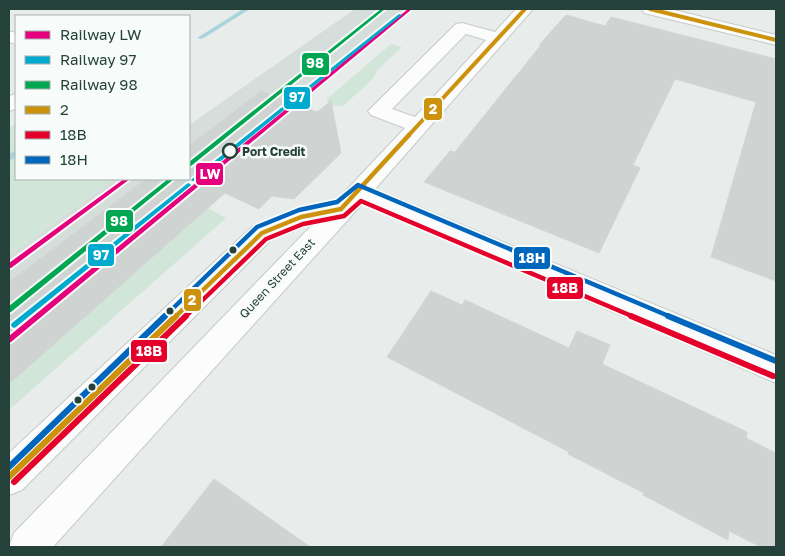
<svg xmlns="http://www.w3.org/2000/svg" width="785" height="556" viewBox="0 0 785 556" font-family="'Golos Text',sans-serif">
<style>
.built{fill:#d6dedb}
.green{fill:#d1e6d8}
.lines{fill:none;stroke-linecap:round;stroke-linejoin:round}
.stream{fill:#a9d4db;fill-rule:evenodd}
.building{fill:#cfd4d2;stroke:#d1d6d4}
.minor-casing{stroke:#c5cac8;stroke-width:2}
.minor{fill:#fcfcfc;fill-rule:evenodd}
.bus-1-far2-casing{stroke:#f7fbf9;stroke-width:6}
.bus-1-far1-casing{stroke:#f7fbf9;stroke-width:8}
.bus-1-casing{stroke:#f7fbf9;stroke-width:10}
.bus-2-far1-casing{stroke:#f7fbf9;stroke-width:8}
.bus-2-casing{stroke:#f7fbf9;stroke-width:10}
.bus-3-far1-casing{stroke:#f7fbf9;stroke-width:8}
.bus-3-casing{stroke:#f7fbf9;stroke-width:10}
.bus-1-far2{stroke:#cd920c;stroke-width:4}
.bus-1-far1{stroke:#cd920c;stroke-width:4.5}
.bus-1{stroke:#cd920c;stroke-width:6}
.bus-2-far1{stroke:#e4002b;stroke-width:4.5}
.bus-2{stroke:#e4002b;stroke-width:6}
.bus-3-far1{stroke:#0065bd;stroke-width:4.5}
.bus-3{stroke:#0065bd;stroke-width:6}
.rail-1-casing{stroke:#f7fbf9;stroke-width:4}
.rail-2-casing{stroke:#f7fbf9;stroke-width:4}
.rail-3-casing{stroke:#f7fbf9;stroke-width:4}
.rail-1{fill:#e5007d;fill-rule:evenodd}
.rail-2{fill:#00a9ce;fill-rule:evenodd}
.rail-3{fill:#00a651;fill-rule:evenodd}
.stop-dot{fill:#f7fbf9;stroke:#24423a;stroke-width:2.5}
.bus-dot{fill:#24423a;stroke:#f7fbf9;stroke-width:2}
.labels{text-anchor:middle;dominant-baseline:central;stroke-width:5;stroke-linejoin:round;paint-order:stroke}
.stop-label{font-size:12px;font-weight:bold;fill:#24423a;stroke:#f7fbf9;text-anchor:start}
.street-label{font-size:12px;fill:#24423a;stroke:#f7fbf9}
.line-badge{stroke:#f7fbf9;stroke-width:2}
.badge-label{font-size:14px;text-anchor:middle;font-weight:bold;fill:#fff}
</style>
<rect width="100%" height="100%" fill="#e8edeb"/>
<!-- built -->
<path class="built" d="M355,9H415L9,347V255L114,179H189V125Z"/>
<!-- green -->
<path class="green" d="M391,44L402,47L378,69L373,79L343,106H329L327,99Z
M16,123V179H114L9,255V128Z
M208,208L226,218L9,410V384Z"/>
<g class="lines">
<!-- stream -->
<path class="stream" d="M243,9H250L202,39L197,38Z
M16,150V157L9,161V154Z"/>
</g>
<!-- building -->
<path class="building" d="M566,15L605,26L611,17L776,59V281L711,257L756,102L675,79L633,165L640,168L599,253L424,182L450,151L455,152L541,45H539Z
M261,91L317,112L331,101L341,153L294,199L272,196L259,209L225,193L9,384V282L146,179H189V146Z
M431,291L462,305L465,300L569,348L577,331L610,345L602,364L747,432L746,438L776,453V547H761L729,531L728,540L643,495L644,493L568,454L569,452L387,357Z
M214,479L310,547H161Z"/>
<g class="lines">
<!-- minor casing -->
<g class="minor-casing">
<path id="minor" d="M516,9H533L375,189L776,355V383L363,203L53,547H9L14,533L314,223L271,240L22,490L9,495V453L253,226L292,211L336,201L405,128L371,115L368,111L456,24L462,23L495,32ZM466,34L486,40L415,117L392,109Z
M642,9H670L776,35V45L644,13Z
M9,31L16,33V44L9,42Z
M16,94V109L9,111V96Z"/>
</g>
<!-- minor -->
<use href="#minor" class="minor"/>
<!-- bus-1-far2 casing -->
<g class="bus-1-far2-casing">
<path id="bus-1-far2" d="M650,9L776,40
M408,136L525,9"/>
</g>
<!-- bus-1-far1 casing -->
<g class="bus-1-far1-casing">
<path id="bus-1-far1" d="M341,209L409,135
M175,317L262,233L301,217L341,209"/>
</g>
<!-- bus-1 casing -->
<g class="bus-1-casing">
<path id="bus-1" d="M9,477L176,316"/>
</g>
<!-- bus-2-far1 casing -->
<g class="bus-2-far1-casing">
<path id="bus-2-far1" d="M185,317L266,239L303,224L344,216L361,201L634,317"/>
</g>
<!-- bus-2 casing -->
<g class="bus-2-casing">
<path id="bus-2" d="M631,316L773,376
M14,482L186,316"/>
</g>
<!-- bus-3-far1 casing -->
<g class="bus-3-far1-casing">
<path id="bus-3-far1" d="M164,317L257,227L299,210L337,202L358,185L671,317"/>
</g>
<!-- bus-3 casing -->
<g class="bus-3-casing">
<path id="bus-3" d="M668,316L776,361
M9,467L165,316"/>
</g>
<!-- bus-1-far2 -->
<use href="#bus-1-far2" class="bus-1-far2"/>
<!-- bus-1-far1 -->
<use href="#bus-1-far1" class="bus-1-far1"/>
<!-- bus-1 -->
<use href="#bus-1" class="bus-1"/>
<!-- bus-2-far1 -->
<use href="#bus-2-far1" class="bus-2-far1"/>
<!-- bus-2 -->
<use href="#bus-2" class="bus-2"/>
<!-- bus-3-far1 -->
<use href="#bus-3-far1" class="bus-3-far1"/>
<!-- bus-3 -->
<use href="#bus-3" class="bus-3"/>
<!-- rail-1 casing -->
<g class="rail-1-casing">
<path id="rail-1" d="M408,9H412L11,342L9,343V336Z
M124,179H130L11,268H9V263Z"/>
</g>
<!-- rail-2 casing -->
<g class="rail-2-casing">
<path id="rail-2" d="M399,14L402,15L196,181H192L191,180L192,179Z
M188,183L190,184L191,185L190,186L16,327L14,328L12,327L11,325L12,323Z"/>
</g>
<!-- rail-3 casing -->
<g class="rail-3-casing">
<path id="rail-3" d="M381,9H385L191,166L189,167V162Z
M168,179H174L11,312L9,313V306Z"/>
</g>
<!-- rail-1 -->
<use href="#rail-1" class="rail-1"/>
<!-- rail-2 -->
<use href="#rail-2" class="rail-2"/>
<!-- rail-3 -->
<use href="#rail-3" class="rail-3"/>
</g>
<!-- markers -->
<circle class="stop-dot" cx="230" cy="151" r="7"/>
<g class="bus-dot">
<circle cx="233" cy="250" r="4.5"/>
<circle cx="170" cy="311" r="4.5"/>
<circle cx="92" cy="387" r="4.5"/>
<circle cx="78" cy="400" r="4.5"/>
</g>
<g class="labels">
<!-- stop labels -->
<g class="stop-label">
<text x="242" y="151">Port Credit</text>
</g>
<!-- street labels -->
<g class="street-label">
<text transform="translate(277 278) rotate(-47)">Queen Street East</text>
</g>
</g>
<g class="line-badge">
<rect x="301" y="52" width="29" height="24" rx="5" fill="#00a651"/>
<rect x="283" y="86" width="28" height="24" rx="5" fill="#00a9ce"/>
<rect x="423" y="97" width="20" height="24" rx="5" fill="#cd920c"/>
<rect x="195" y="162" width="29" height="24" rx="5" fill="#e5007d"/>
<rect x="105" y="209" width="29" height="24" rx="5" fill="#00a651"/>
<rect x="87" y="243" width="28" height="24" rx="5" fill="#00a9ce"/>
<rect x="513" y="246" width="38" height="24" rx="5" fill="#0065bd"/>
<rect x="546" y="276" width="38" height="24" rx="5" fill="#e4002b"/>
<rect x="183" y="288" width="19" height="24" rx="5" fill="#cd920c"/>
<rect x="130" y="339" width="38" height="24" rx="5" fill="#e4002b"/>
</g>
<g class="badge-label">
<text x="315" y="68">98</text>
<text x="297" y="102">97</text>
<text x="433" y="114">2</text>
<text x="210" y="179">LW</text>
<text x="119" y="226">98</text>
<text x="101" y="260">97</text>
<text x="532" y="263">18H</text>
<text x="565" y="293">18B</text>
<text x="192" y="305">2</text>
<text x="149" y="356">18B</text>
</g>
<!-- border -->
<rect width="785" height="556" fill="none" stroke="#24423a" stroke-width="20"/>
<!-- legend -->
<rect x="15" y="15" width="175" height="165" fill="#f7fbf9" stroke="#a3b1ad"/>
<rect x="25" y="31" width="25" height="8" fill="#e5007d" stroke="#a3b1ad"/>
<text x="60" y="40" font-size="15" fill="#24423a">Railway LW</text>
<rect x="25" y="56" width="25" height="8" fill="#00a9ce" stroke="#a3b1ad"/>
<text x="60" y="65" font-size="15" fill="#24423a">Railway 97</text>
<rect x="25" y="81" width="25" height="8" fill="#00a651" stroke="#a3b1ad"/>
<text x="60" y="90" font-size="15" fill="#24423a">Railway 98</text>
<rect x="25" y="106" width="25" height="8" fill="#cd920c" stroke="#a3b1ad"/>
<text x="60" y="115" font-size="15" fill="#24423a">2</text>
<rect x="25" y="131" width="25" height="8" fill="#e4002b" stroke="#a3b1ad"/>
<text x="60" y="140" font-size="15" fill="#24423a">18B</text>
<rect x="25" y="156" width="25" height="8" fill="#0065bd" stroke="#a3b1ad"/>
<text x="60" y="165" font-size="15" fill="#24423a">18H</text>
</svg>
